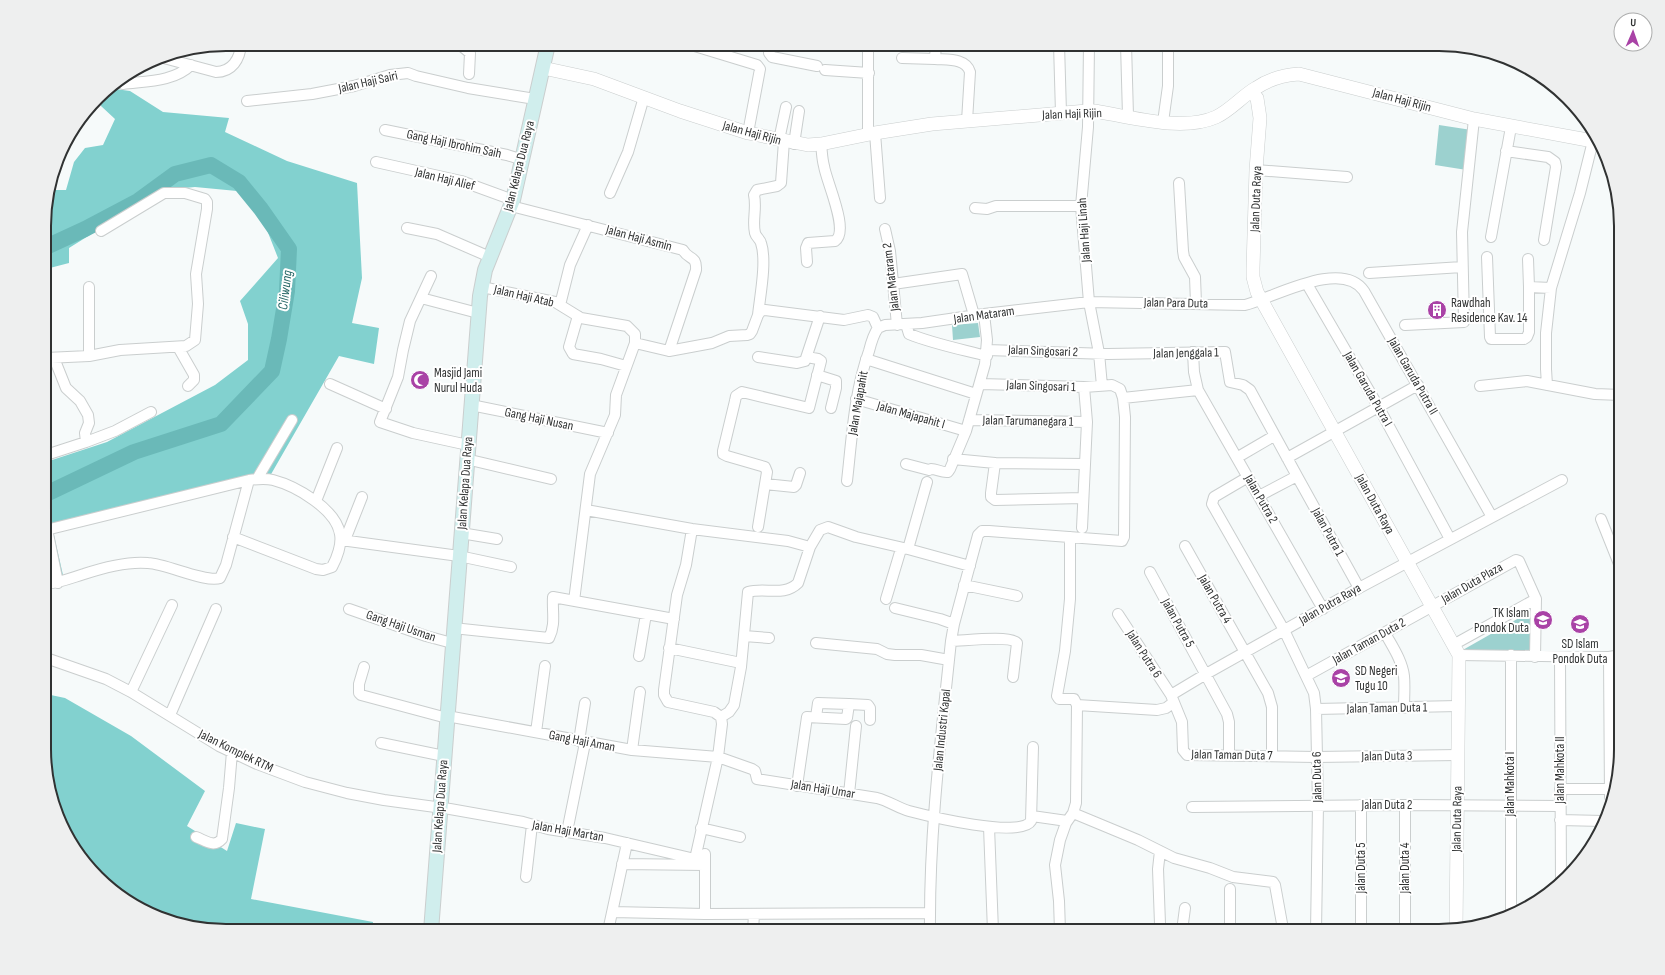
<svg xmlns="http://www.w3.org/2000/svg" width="1665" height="975" viewBox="0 0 1665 975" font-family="'Sofia Sans Condensed',sans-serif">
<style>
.green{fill:#9cd1cf}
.forest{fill:#82d1cf}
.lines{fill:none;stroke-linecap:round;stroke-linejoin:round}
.river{stroke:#6ab9b8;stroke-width:16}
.minor-casing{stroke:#cacece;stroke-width:12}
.tertiary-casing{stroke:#cacece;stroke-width:14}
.secondary-casing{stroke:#cacece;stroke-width:16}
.minor{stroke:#fff;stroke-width:10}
.tertiary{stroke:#fff;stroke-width:13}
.secondary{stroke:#d0eeed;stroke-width:14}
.labels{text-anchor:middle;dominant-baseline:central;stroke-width:4;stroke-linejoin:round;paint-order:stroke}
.street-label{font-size:13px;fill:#303232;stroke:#fff}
.poi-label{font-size:13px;fill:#303232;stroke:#fff;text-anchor:start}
.water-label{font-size:14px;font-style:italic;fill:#216362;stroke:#fff}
.rim{fill:none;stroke:#303232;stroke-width:2}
</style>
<rect width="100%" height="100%" fill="#f6fafa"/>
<!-- green -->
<path class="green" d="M1439,125L1478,131L1473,171L1435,165Z
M978,323L980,337L953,340L952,325Z
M1533,610L1532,656L1461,651Z"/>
<!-- forest -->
<path class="forest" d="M108,88L130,91L163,112L229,118L225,132L287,161L357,183L362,278L352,323L379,328L374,364L339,356L270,476L53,531L63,575L46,580V462L107,442L215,385L248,360V324L240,301L278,258L265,225L237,191L195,187L162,190L69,248V263L46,269V202L49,190H66L74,162L85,148L103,145L115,119L101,106L102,94Z
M46,694L65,698L131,736L205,791L187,826L227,851L236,823L265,829L251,899L373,922L372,931H225L178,925L135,907L74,850L46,773Z"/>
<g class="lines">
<!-- river -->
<path class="river" d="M46,247L85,229L138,201L175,174L211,165L239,182L261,209L289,249L287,291L279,339L272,371L221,424L134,452L46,494"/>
<!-- minor casing -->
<g class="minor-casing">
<path id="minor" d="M459,44L470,53L469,74
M688,44L757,65L760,69L748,133
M771,44L769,53L772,57L817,66
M868,44V134
M936,44L935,59C948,60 966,58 970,72L967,121
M1059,44L1061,113
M1089,44L1088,127L1081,206L1089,302L1099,353L1102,386
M1126,44L1128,116
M160,57L216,72C232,72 240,59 241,44
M902,58L935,59
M825,70L869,73
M119,81L123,84C146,81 174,82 191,65
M247,101L312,94L354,86L390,75L408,73L416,76L468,88L535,99
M1163,122L1168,86V44
M385,130L507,155L523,160
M875,133L880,198
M779,140L786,107
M794,144L799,111
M1506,151L1548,157L1555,162L1556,167L1544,240
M376,162L461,181L513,200
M1256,170L1347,177
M1179,183L1183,251L1184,257L1195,277L1196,303
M610,193L628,152L644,97
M511,206L683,250C688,260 697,255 696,270L669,351
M975,208L987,209L996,206H1081
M407,228L437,234L490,257
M885,229L890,251L897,325
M1491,237L1511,127
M1487,257L1490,337L1491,339H1524L1527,337L1529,332V287L1551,288
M1528,259L1529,287
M807,262L806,248L808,243L835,241C850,231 826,181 824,166C822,159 822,152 821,144
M1369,273L1462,267
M431,276L410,321L403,350L398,377L380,422L413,433L468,445
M893,284L962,274L974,315
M1307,284L1378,406L1450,539
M89,287V356
M482,287L555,302L581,318L627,326L635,334V343L616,395L615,415L590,474L574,601
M421,298L478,313
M560,305L570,265L588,225
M758,315C760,296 767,261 761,243C760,239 756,237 755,233C752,221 757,208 754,195L757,190L777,186L781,183L784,141
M578,316L569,347L573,354L601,359L626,366
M906,324L909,334C934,344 960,349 987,356
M1405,325L1464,322L1462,232L1474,119
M878,328L885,325L922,323L984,314L1089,302L1245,305C1273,298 1342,258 1364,291L1492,517
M635,343L669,351L712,343L729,336L747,335L750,334L752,331L758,315L761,311L765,310L844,320L868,315L873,317L878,328
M178,347L194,375V380L188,386
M987,350L1108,354L1225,352L1230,382L1243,385L1250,390L1297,476L1259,496
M1193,352L1194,372L1198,390L1323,609
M758,357L797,363L805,361L820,316
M46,358L89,356L120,350L186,346L195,340L198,304L196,274L207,209V202L205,199L185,193H164L101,231
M866,359L976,394
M817,375L836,381V388L831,408
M330,384L386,409
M1547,385L1546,369V333L1551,288L1580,193L1593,141
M1480,386L1527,381L1595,394L1621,395
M1123,398L1198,390
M856,399L966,431
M471,405L608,433
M969,420L1087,422
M86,442L115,431L151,412
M46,455L86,442L85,433L89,423L88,415L80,401L66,388L54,358
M1238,457L1274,436
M1287,458L1418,385
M466,459L551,479
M953,459L995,463L1084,464
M995,463L991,493V497L995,500L1083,498
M906,464L929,470L931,469C937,469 942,473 948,472L950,469L966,431L985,364L987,340L984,314
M1297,476L1359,588
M1248,477L1214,497L1212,504L1284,630L1314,693L1316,709L1318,805L1316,931
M257,479L292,420
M847,481C852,437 854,393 869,351C871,343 873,335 878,328
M765,484L794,487L796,485L800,473
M316,501L337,448
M586,510L692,529L788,541L810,547L820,530L828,527L856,537L908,549L970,566
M1601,519L1621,569
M758,527L767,472L765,467L727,456L723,454V451L735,401L736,396L742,392L809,408L821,361L818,359L807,357
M1082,528L1087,422L1084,387
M47,529L58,583
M46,530L249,480C257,479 265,478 273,480C296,486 336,509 340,534C342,544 337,558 332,567L323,570L316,569L233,537
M461,533L497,539
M341,540L459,556L511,567
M345,540L362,497
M1185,546L1268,693L1272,707V755
M908,549L927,482
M1150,572L1227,714L1229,722V755
M46,584C59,583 71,578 84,574C105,567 127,561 148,563C167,564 206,583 220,578L226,565L249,480
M964,585L1017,596
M886,599L901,549
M895,608L940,619L954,624
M349,609L426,636L452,643
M1118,614L1171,695L1182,722L1183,750L1187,755L1316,757L1458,755
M453,628L549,638C556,624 552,612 553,597L674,619
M1385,633C1392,646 1402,660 1404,676C1405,686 1404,698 1404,708
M744,636L769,638
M951,641C963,641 1010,635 1017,643L1013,677
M816,643L877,649L887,654L895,655H921L949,660
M1453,645L1536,599
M669,648L741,663
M1459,655L1609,657L1621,655
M639,656L646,614
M1560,657L1561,883
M1609,657L1610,797
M46,658L106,679L131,692L219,746L257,764L305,782L347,793L384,800L450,809L523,822L548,829L605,838L695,859L718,757L722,724L721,717L714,712L668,702L664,695V690L677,595L686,565L692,529
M364,667L359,684V693L361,695L447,718
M1306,676L1516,560L1519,561L1536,599L1535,657
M131,692L172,605
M1171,695L1206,674L1359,588L1562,480
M1077,705L1157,710L1166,708L1174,702
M1316,709L1458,706
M170,715L216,609
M447,716L632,750L718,757L752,769L755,771L757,779L877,798C889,801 898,808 909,811C928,816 1021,839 1031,821L1033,747
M721,717L729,712L734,705L741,667L748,592C765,587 784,597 798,583L810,547
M816,717L818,703L849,704
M536,732L545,666
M579,741L585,703
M381,743L444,756
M632,750L640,692
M797,786L807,717L846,719L847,718L849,704L868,705L870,708V720
M1560,789H1610
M849,794L856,726
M1361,805V931
M1405,805V931
M1192,807L1405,805L1560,806
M1073,813L1138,840L1174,858L1210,868L1233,877L1273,882L1275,885L1283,929
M1032,816L1067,821
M1560,820L1603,821
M989,827L993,931
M701,828L740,837
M567,832L585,743
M196,837C206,841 214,848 222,839L229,788L232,752
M1160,851L1158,869L1160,924
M622,864L705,865
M526,877L532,825
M1230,889V931
M612,912L705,914L930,913
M1511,912V655
M705,914V854
M608,931L627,843
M753,931L754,914
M930,931C929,834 941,737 951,641L954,624L978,535L982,531H989L1122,541L1124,537L1125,417L1123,398L1120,389L1112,385L1084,387L980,384
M1060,931L1059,901L1055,865L1060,840L1066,823L1073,813L1076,803L1077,705L1074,699H1059L1057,696L1065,651L1070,599V537
M1182,931L1185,908"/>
</g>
<!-- tertiary casing -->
<g class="tertiary-casing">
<path id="tertiary" d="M543,68L594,79L680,111L748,133L808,145L821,144L875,133L932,124L1087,111H1095C1130,117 1183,132 1216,117C1231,110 1242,96 1256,88C1269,79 1284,75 1299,74L1474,119L1593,141L1595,133
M1251,92L1257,98L1260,118L1256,170L1253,268V277L1257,292L1459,655L1456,929"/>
</g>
<!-- secondary casing -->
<g class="secondary-casing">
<path id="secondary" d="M431,931L480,296L485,270L513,200L548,44"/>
</g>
<!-- minor -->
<use href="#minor" class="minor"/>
<!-- tertiary -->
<use href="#tertiary" class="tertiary"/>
<!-- secondary -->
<use href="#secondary" class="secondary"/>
</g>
<!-- icons -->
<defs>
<g id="building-disc" transform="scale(1)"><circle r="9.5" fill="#a942a6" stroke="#fff"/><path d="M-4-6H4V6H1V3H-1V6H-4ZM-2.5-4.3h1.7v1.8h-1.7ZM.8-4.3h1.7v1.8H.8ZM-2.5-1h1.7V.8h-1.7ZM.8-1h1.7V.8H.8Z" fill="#fff"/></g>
<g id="mosque-disc" transform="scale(1)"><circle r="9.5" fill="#a942a6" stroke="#fff"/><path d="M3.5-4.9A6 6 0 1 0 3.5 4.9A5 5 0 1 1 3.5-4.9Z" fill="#fff"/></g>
<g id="school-disc" transform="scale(1)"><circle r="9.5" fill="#a942a6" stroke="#fff"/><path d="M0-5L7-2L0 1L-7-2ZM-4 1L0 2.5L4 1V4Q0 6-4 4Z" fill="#fff"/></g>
</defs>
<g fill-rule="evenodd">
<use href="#building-disc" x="1437" y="310"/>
<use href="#mosque-disc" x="420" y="380"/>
<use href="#school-disc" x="1543" y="620"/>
<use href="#school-disc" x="1580" y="624"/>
<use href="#school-disc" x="1341" y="678"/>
</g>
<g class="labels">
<!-- street labels -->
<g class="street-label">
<text transform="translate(368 82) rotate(-13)">Jalan Haji Sairi</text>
<text transform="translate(1402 100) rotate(15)">Jalan Haji Rijin</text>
<text transform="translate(1072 114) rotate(-2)">Jalan Haji Rijin</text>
<text transform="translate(752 133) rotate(15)">Jalan Haji Rijin</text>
<text transform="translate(454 144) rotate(12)">Gang Haji Ibrohim Saih</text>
<text transform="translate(519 166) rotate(-76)">Jalan Kelapa Dua Raya</text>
<text transform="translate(445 179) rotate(14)">Jalan Haji Alief</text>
<text transform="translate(1256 199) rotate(-88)">Jalan Duta Raya</text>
<text transform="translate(1084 230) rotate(-94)">Jalan Haji Linah</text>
<text transform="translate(639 238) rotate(15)">Jalan Haji Asmin</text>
<text transform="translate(891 277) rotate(-97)">Jalan Mataram 2</text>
<text transform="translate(524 296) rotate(13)">Jalan Haji Atab</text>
<text transform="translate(1176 303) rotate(1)">Jalan Para Duta</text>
<text transform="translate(984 315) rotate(-8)">Jalan Mataram</text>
<text transform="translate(1043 351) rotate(2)">Jalan Singosari 2</text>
<text transform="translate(1186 353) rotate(-1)">Jalan Jenggala 1</text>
<text transform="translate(1413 376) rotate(60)">Jalan Garuda Putra II</text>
<text transform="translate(1041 386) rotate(2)">Jalan Singosari 1</text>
<text transform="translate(1368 389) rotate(60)">Jalan Garuda Putra I</text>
<text transform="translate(858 403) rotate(-80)">Jalan Majapahit</text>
<text transform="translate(911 415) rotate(16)">Jalan Majapahit I</text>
<text transform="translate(539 419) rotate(12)">Gang Haji Nusan</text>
<text transform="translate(1028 421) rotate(1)">Jalan Tarumanegara 1</text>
<text transform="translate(465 483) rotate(-86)">Jalan Kelapa Dua Raya</text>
<text transform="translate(1261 499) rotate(60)">Jalan Putra 2</text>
<text transform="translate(1375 504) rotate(61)">Jalan Duta Raya</text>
<text transform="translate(1328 532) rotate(61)">Jalan Putra 1</text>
<text transform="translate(1472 583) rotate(-30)">Jalan Duta Plaza</text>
<text transform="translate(1215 599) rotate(60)">Jalan Putra 4</text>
<text transform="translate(1330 604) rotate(-30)">Jalan Putra Raya</text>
<text transform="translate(1178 623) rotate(61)">Jalan Putra 5</text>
<text transform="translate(401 626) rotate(19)">Gang Haji Usman</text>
<text transform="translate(1369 641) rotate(-29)">Jalan Taman Duta 2</text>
<text transform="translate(1144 654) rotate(57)">Jalan Putra 6</text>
<text transform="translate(1387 708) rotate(-1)">Jalan Taman Duta 1</text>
<text transform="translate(942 730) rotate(-84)">Jalan Industri Kapal</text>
<text transform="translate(582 741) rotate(11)">Gang Haji Aman</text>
<text transform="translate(236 751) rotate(26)">Jalan Komplek RTM</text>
<text transform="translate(1232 755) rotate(1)">Jalan Taman Duta 7</text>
<text transform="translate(1387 756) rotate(-1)">Jalan Duta 3</text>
<text transform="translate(1560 770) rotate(-90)">Jalan Mahkota II</text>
<text transform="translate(1317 777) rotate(-91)">Jalan Duta 6</text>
<text transform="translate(1510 784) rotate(-90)">Jalan Mahkota I</text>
<text transform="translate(823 789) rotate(9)">Jalan Haji Umar</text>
<text x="1387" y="805">Jalan Duta 2</text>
<text transform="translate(440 806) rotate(-86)">Jalan Kelapa Dua Raya</text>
<text transform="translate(1457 819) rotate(-89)">Jalan Duta Raya</text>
<text transform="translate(568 831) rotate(10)">Jalan Haji Martan</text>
<text transform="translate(1361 868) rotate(-90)">Jalan Duta 5</text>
<text transform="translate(1405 868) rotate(-90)">Jalan Duta 4</text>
</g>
<!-- poi labels -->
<g class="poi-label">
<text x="1451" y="303">Rawdhah<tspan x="1451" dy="15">Residence Kav. 14</tspan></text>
<text x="434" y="373">Masjid Jami<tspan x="434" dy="15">Nurul Huda</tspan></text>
<text x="1529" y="613" text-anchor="end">TK Islam<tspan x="1529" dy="15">Pondok Duta</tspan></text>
<text x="1580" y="644" text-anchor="middle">SD Islam<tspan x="1580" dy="15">Pondok Duta</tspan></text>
<text x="1355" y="671">SD Negeri<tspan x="1355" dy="15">Tugu 10</tspan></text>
</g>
<!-- water labels -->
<g class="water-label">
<text transform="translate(285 290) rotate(-83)">Ciliwung</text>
</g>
</g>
<!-- crop -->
<path d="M0 0H1665V975H0ZM226 51H1439A175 175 0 0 1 1614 226V749A175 175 0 0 1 1439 924H226A175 175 0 0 1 51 749V226A175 175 0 0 1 226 51Z" fill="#eeefef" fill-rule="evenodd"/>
<path class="rim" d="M226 51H1439A175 175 0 0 1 1614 226V749A175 175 0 0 1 1439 924H226A175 175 0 0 1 51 749V226A175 175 0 0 1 226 51Z"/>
<!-- north arrow -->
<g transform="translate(1633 32) rotate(2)"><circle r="19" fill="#ffffff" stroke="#acadad"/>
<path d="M0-3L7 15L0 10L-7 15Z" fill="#a942a6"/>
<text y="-6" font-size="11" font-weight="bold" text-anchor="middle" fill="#303232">U</text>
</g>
</svg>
